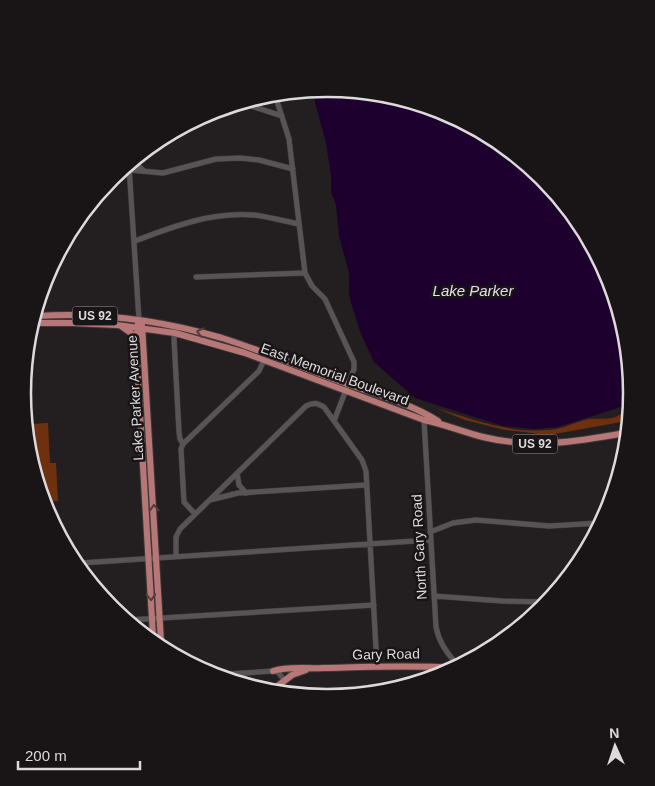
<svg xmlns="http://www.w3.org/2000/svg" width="655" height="786" viewBox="0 0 655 786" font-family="Helvetica,sans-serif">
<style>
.green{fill:#6f3010}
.water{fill:#1d002e}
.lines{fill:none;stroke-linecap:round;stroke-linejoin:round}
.minor-casing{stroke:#3e3a3b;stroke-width:6}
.major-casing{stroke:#3e3a3b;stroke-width:8}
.minor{stroke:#585355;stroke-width:5}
.major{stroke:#b77777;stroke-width:6}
.oneway{stroke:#583c3d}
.labels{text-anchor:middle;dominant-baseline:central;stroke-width:5;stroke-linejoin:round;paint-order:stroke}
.shield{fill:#191516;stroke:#a29fa0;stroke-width:1}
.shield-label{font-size:12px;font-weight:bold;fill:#dddadb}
.street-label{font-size:14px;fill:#dddadb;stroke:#191516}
.water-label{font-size:15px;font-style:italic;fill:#e7dcf0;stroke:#191516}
.rim{fill:none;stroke:#dddadb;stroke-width:2.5}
</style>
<rect width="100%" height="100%" fill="#231e20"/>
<!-- green -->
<path class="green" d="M630,406L627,421L549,435L505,430L465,420L436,408C478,421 512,435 556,429C567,427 578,421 589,419C604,418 618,422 627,407Z
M48,423L50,463H56L58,501L46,502V510L29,424Z"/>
<!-- water -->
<path class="water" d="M328,88L444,111L543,178L609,277L632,393L630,404L558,427L534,429L503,426L415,398L374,362L361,334L351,303L349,293V273L339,236L336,205L331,192V176L326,143L312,91Z"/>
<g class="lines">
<!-- minor casing -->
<g class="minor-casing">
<path id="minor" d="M276,98L289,139L305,273L312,286L325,299L354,362V369L334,421
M245,104L282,116
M134,162L144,171
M129,166L139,320
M130,170L163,173L216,159L240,158L259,160L293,169
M135,241C174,226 211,212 254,215C269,217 284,221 299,224
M196,277L305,273
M175,333L174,339L179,432L180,439L183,444
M424,420L436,627C439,643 447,654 458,665
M237,473L239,485L246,493
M210,500L238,493L366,485
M195,514L184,502L181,449L183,444L259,371L264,360
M430,532L453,523L476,520L549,526L600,523
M176,556V537L180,529L306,406C314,402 317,403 324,407L362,460L366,471L377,666
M81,563L430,540
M434,596L502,601L547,602
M129,620L374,605
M213,675L273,671L278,672L284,680"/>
</g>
<!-- major casing -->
<g class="major-casing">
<path id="major" d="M38,316C99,312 163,321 222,338C260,350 298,366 336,380C369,392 408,402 438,421
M36,323H73L117,325L175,333L245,353L424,420C444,424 463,432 483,437C533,449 575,442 625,433
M138,323L136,346L153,636
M142,325L161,642
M121,326L131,333L135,342
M273,671C289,666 307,669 323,668C367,667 411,665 455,668
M275,688L292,675L306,670"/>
</g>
<!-- minor -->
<use href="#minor" class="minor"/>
<!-- major -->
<use href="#major" class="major"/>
</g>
<!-- one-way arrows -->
<defs><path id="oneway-chevron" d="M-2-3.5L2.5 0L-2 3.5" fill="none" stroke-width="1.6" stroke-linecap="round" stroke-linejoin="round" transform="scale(1.25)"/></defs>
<g class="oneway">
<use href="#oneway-chevron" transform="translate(200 332) rotate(-166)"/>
<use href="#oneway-chevron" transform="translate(154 508) rotate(-93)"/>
<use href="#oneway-chevron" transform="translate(151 597) rotate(87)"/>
</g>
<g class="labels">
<!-- shield labels -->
<g class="shield">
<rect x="72.5" y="306.5" width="45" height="19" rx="4"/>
<rect x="512.5" y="434.5" width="45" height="19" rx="4"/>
</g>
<g class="shield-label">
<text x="95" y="316">US 92</text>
<text x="535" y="444">US 92</text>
</g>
<!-- street labels -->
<g class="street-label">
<text transform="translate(335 374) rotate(20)">East Memorial Boulevard</text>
<text transform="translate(135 398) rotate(-93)">Lake Parker Avenue</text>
<text transform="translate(419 547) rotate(-93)">North Gary Road</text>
<text transform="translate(386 654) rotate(-1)">Gary Road</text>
</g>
<!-- water labels -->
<g class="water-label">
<text x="473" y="290">Lake Parker</text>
</g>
</g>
<!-- crop -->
<path d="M0 0H655V786H0ZM31 393a296 296 0 1 1 592 0a296 296 0 1 1-592 0Z" fill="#191516" fill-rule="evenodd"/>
<path class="rim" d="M31 393a296 296 0 1 1 592 0a296 296 0 1 1-592 0Z"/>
<!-- north arrow -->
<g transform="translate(615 746) rotate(357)" stroke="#191516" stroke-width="4" paint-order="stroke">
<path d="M0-4L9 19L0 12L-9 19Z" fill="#dddadb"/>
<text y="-8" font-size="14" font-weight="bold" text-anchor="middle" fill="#dddadb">N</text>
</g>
<!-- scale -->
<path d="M18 761v8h122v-8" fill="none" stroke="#dddadb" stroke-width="2.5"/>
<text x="25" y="761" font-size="15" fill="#dddadb" stroke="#191516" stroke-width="4" paint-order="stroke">200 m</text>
</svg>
